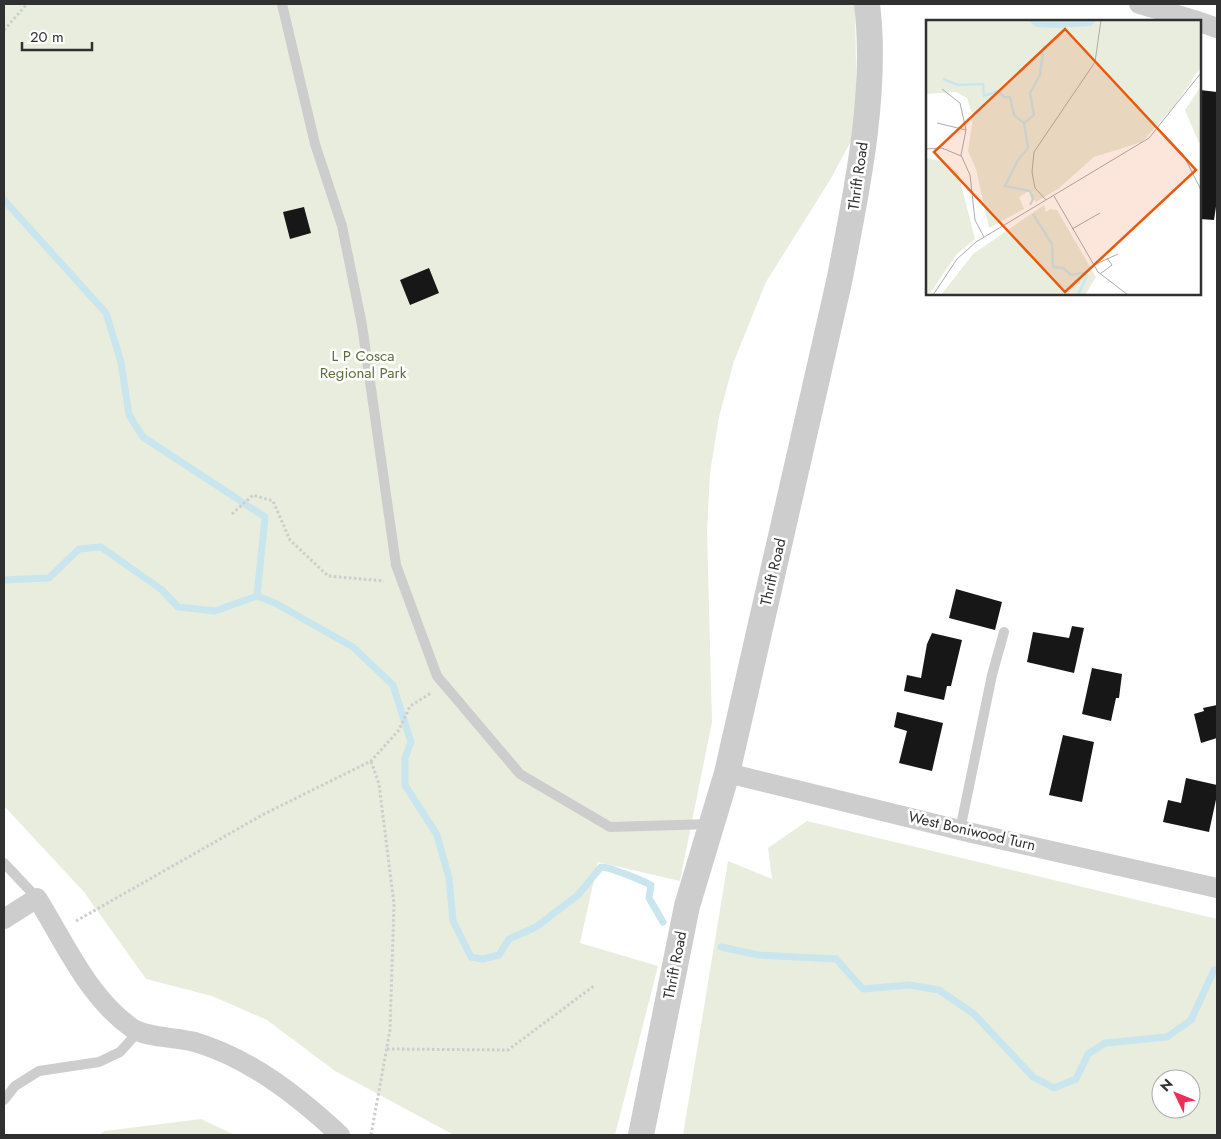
<svg xmlns="http://www.w3.org/2000/svg" width="1221" height="1139" viewBox="0 0 1221 1139" font-family="Jost,sans-serif">
<style>
.green{fill:#e9edde;fill-rule:evenodd}
.lines{fill:none;stroke-linecap:round;stroke-linejoin:round}
.stream{stroke:#c9e5ee;stroke-width:7}
.building{fill:#171717}
.path{stroke:#cdcdcd;stroke-width:3;stroke-dasharray:2.5 2.5;stroke-linecap:butt}
.service{stroke:#cdcdcd;stroke-width:10}
.minor{stroke:#cdcdcd;stroke-width:20}
.tertiary{stroke:#cdcdcd;stroke-width:26}
.labels{text-anchor:middle;dominant-baseline:central;stroke-width:5;stroke-linejoin:round;paint-order:stroke}
.street-label{font-size:15px;fill:#303030;stroke:#fff}
.park-label{font-size:15px;fill:#5b6e3b;stroke:#fff}
.inset-river{fill:none;stroke:#c9e5ee;stroke-width:2.5}
.inset-road{fill:none;stroke:#acacac;stroke-width:1}
.view{fill:#e8590c;fill-opacity:0.15;stroke:#e8590c;stroke-width:2.5}
.inset-edge{fill:none;stroke:#303030;stroke-width:2.5}
</style>
<rect width="100%" height="100%" fill="#fff"/>
<!-- green -->
<path class="green" d="M4,4H855L857,130L830,180L766,282L734,361L719,417L710,473L707,531L712,722L680,881L598,862L580,943L658,966L615,1135H454L335,1071L267,1020L212,996L146,979L84,892L4,806Z
M807,821L1217,919V1135H683L728,861L772,879L768,848ZM1161,1079H1191V1109H1161Z
M201,1119L235,1135H99L105,1131Z"/>
<g class="lines">
<!-- stream -->
<path class="stream" d="M4,200L106,313L121,362L129,415L143,437L265,517L257,596L275,603L353,647L393,685L411,742L405,758V785L437,835L449,878L453,921L471,957L483,959L499,955L509,939L536,927L578,895L601,867C610,867 641,880 651,885L649,898L663,922
M4,580L49,578L79,549L101,547L162,590L178,607L215,611L257,596
M721,947L758,955L836,959L863,989L909,985L939,990L974,1014L1033,1077L1054,1088L1076,1079L1088,1054L1105,1043L1167,1037L1191,1020L1214,970L1217,969"/>
</g>
<!-- building -->
<path class="building" d="M1200,90L1217,92V200L1214,220L1200,219Z
M304,207L311,233L290,239L283,212Z
M429,268L439,293L410,305L400,280Z
M956,589L1002,602L995,630L949,618Z
M1072,626L1084,628L1074,673L1027,662L1033,632L1069,638Z
M932,633L962,640L951,686H947L944,700L904,691L907,675L921,678L927,644Z
M1092,668L1122,674L1119,698H1116L1111,721L1082,714Z
M1217,705V738L1201,743L1194,714L1204,711L1203,708Z
M897,712L943,723L932,771L899,763L907,731L894,727Z
M1063,735L1094,742L1082,802L1049,795Z
M1186,778L1217,785V795L1209,832L1163,822L1168,800L1181,803Z"/>
<g class="lines">
<!-- path -->
<path class="path" d="M4,30L27,4
M232,514L253,495L273,501L290,540L328,576L384,581
M76,921L264,814L371,761L399,730L410,706L431,693
M387,1049L508,1050L595,985
M371,1135L390,1030L394,904L379,784L371,761"/>
<!-- service -->
<path class="service" d="M282,4L315,144L342,226L362,325L396,565L437,676L520,774L610,827L711,824
M960,830L992,675L1004,632
M4,863L37,898
M4,1100L15,1086L39,1071L99,1062L120,1052L139,1031"/>
<!-- minor -->
<path class="minor" d="M1139,4L1198,21
M1200,22L1217,28
M727,773L972,833L1217,888
M4,919L37,898C65,943 88,997 132,1028C146,1038 177,1037 195,1042C251,1059 298,1096 340,1135"/>
<!-- tertiary -->
<path class="tertiary" d="M641,1135L687,906L727,773L839,282C856,195 878,92 867,4"/>
</g>
<g class="labels">
<!-- street labels -->
<g class="street-label">
<text transform="translate(858 176) rotate(-82)">Thrift Road</text>
<text transform="translate(773 572) rotate(-77)">Thrift Road</text>
<text transform="translate(972 831) rotate(13)">West Boniwood Turn</text>
<text transform="translate(675 965) rotate(-79)">Thrift Road</text>
</g>
<!-- park labels -->
<g class="park-label">
<text x="363" y="356">L P Cosca<tspan x="363" dy="17">Regional Park</tspan></text>
</g>
</g>
<!-- overview -->
<g transform="translate(926 20)">
<rect width="275" height="275" fill="#fff"/>
<path d="M0,0H275V47L249,85L216,122L168,137L132,169L110,182L103,171L93,177L98,189L63,208L50,149L42,131L47,97L41,78L30,72L0,74ZM275,66V123H273L259,90ZM3,138L20,143L32,153L49,219L30,235L3,275H0V139ZM118,185L120,192L124,189L131,190L170,257L159,275H15L47,234Z" fill="#e9edde"/>
<path d="M102,0H171L165,6L130,8L110,7Z" fill="#c9e5ee"/>
<path class="inset-river" d="M17,59L32,65L57,64L58,76L72,71L78,77H84L88,95L98,103M104,185L107,179L104,171L79,166L92,140L102,128L98,103L108,95L104,73L114,55L118,25M107,194L126,224L127,247L137,248L145,255L157,253L161,256L152,275"/>
<path class="inset-road" d="M16,69L34,83L40,110M11,103L40,110L35,135L44,155L49,200L58,217M232,108L257,134L275,170M0,129L16,128L35,136M128,176L172,252L202,275M120,180L109,168L106,152L108,132L169,42L175,0M146,209L174,193M168,245L192,234M174,254L186,245L181,238M7,275L31,239L50,222L223,118L275,53"/>
<path class="view" d="M139,9L270,150L139,272L8,132Z"/>
<rect width="275" height="275" class="inset-edge"/>
</g>
<!-- border -->
<rect width="1221" height="1139" fill="none" stroke="#303030" stroke-width="10"/>
<!-- north arrow -->
<g transform="translate(1176 1094) rotate(313)"><circle r="24" fill="#ffffff" stroke="#acacac"/>
<path d="M0-4L9 19L0 12L-9 19Z" fill="#ec2d58"/>
<text y="-8" font-size="14" font-weight="bold" text-anchor="middle" fill="#303030">N</text>
</g>
<!-- scale -->
<path d="M22 42v8h70v-8" fill="none" stroke="#303030" stroke-width="2.5"/>
<text x="30" y="42" font-size="15" fill="#303030" stroke="#ffffff" stroke-width="4" paint-order="stroke">20 m</text>
</svg>
